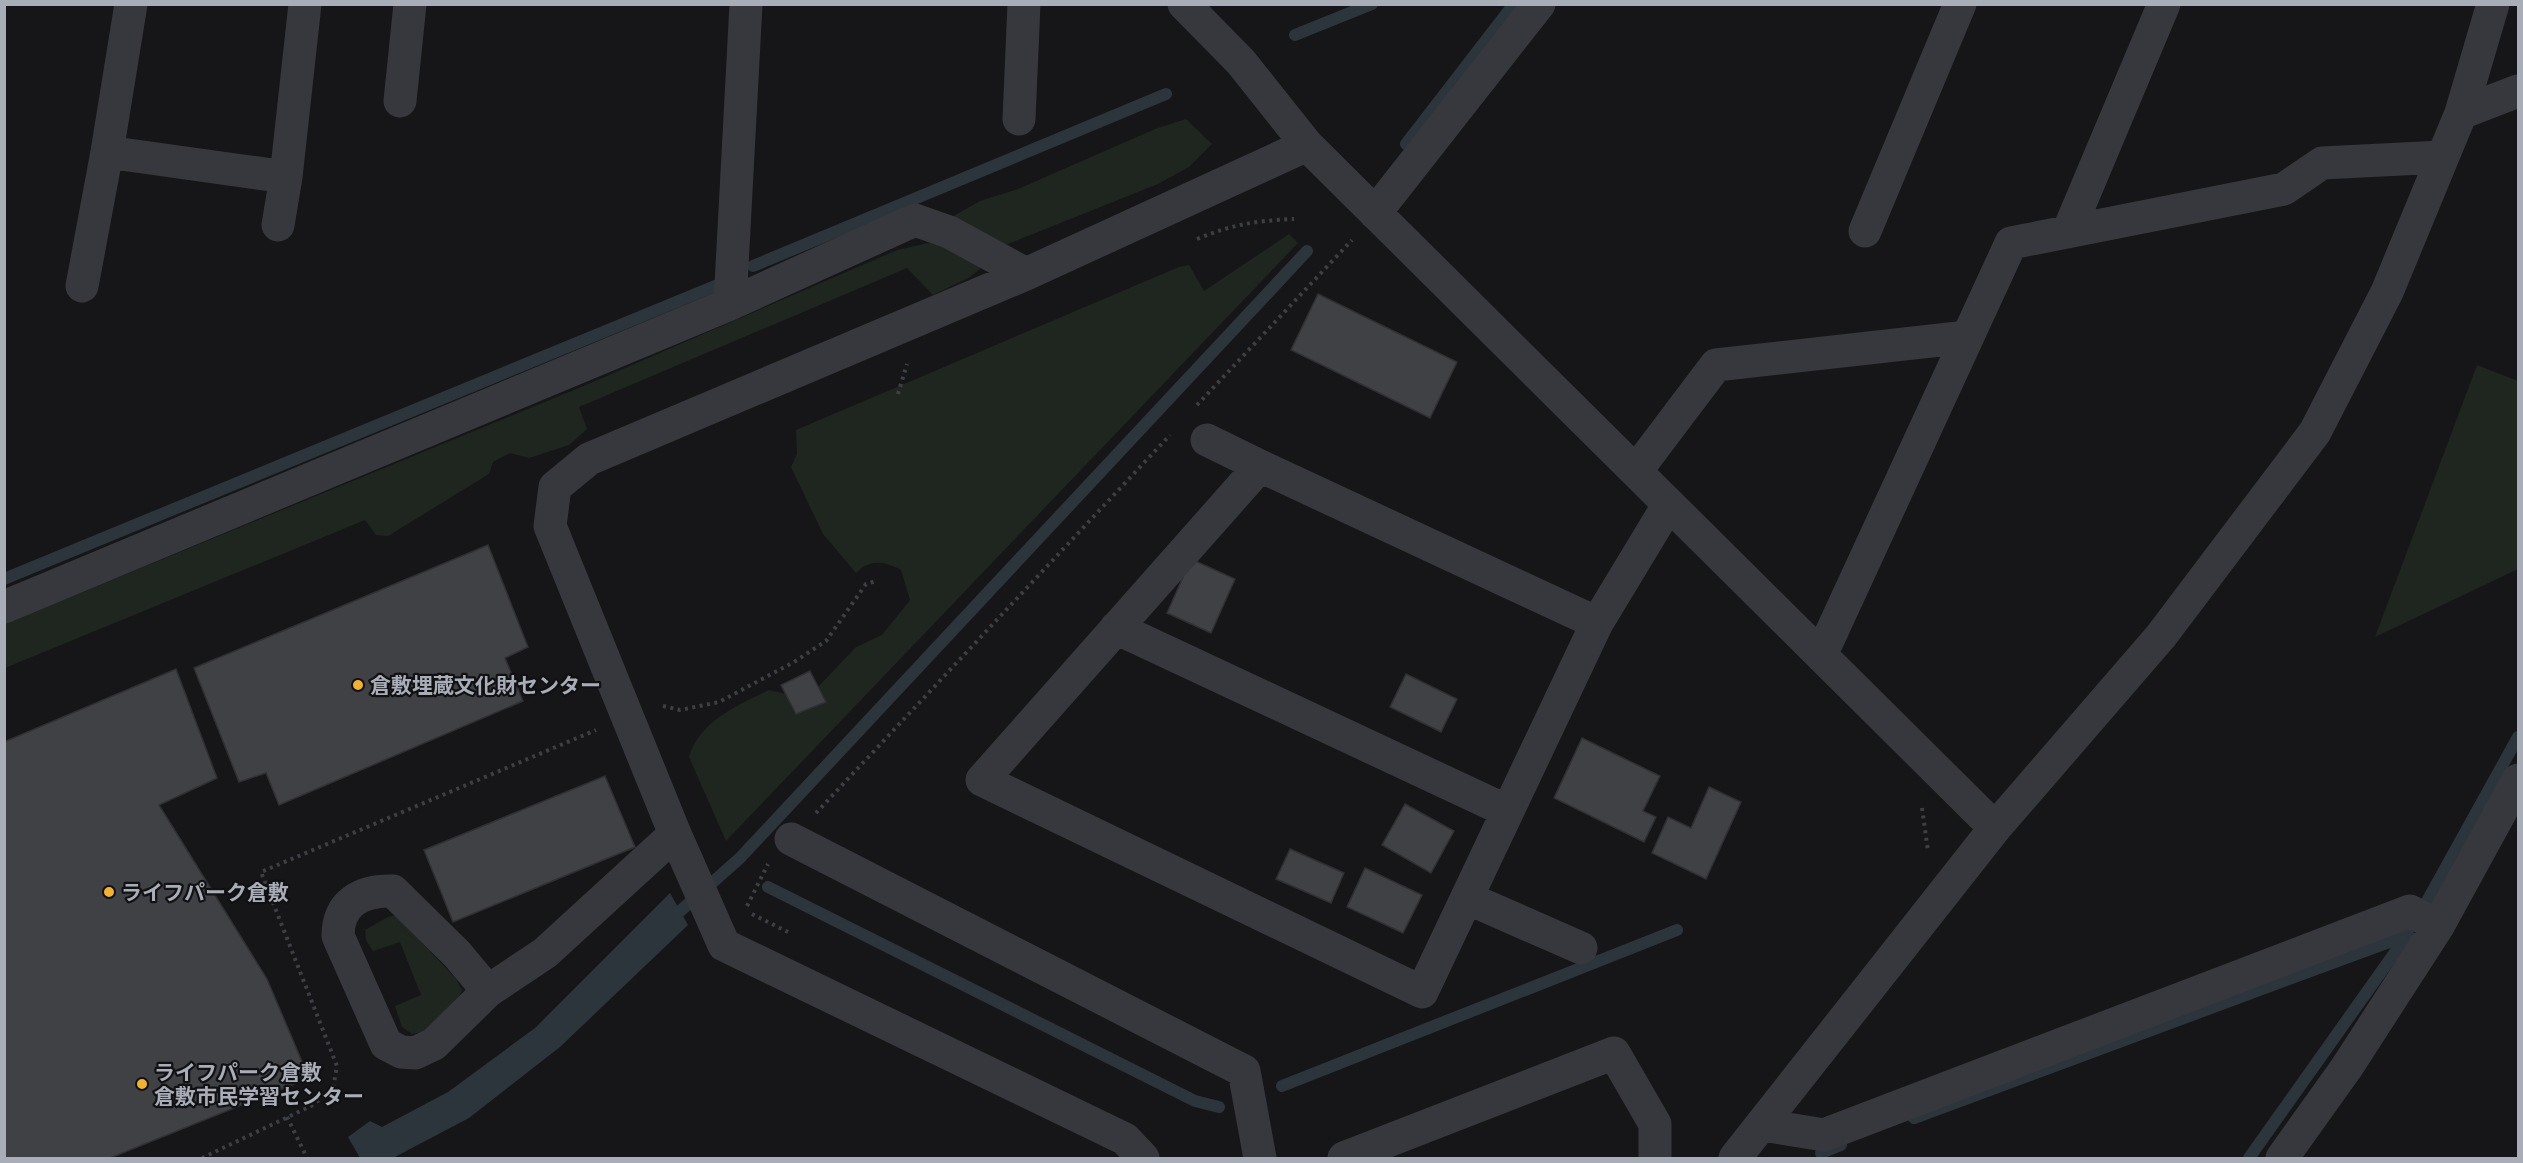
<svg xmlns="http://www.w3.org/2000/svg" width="2523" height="1163" viewBox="0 0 2523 1163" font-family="'Titillium Web','Noto Sans JP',sans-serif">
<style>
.green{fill:#1e261f}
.water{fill:#2c353c}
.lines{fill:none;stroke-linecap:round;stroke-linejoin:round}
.stream{stroke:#2c353c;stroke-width:12}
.building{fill:#404145;stroke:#303034;stroke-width:1.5}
.path{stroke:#3d3f44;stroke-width:4;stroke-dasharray:3 4.5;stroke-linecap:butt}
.minor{stroke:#37383d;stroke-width:33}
.poi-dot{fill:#f2b134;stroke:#111113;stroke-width:2}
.labels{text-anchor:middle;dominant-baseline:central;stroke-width:4.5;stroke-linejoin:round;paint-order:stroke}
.poi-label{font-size:21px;font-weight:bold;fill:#a8adb8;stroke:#111113;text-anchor:start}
</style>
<rect width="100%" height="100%" fill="#161618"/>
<!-- green -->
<path class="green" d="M1186,119L1212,144L1189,167L1158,184L998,248L950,218L980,201L1018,189L1155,129Z
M1289,234L1298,243L726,841L689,757C699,721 738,705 769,690L786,694L796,714L825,702L818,687L856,647L882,635L910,600L901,570C884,561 870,559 856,573L823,534L791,467L797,454L796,430L1179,267L1189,265L1204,291Z
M942,240L987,263L970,277L933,295L907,268L579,407L587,429L569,445L529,458L510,453L493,462L489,474L388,536L376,535L365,520L5,668V624L586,385L897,250Z
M2477,365L2518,381V569L2375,637Z
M395,915L403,922L456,979L462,990L456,1005L427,1031L412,1034L402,1027L395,1006L421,995L400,942L373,951L366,940L365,930L388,917Z"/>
<!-- water -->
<path class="water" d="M670,893L688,925L560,1047L469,1118L393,1158H360L348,1137L370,1121L382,1127L448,1092L535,1028Z"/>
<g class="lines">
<!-- stream -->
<path class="stream" d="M1295,35L1372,4
M1406,144L1514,4
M753,266L1166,94
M4,579L720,284
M768,887L1195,1101L1219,1107
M2420,914L2518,737
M669,921L740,858L1307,251
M1282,1086L1677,930
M1914,1118L2408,935
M1821,1153L1841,1145
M2249,1158L2408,934"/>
</g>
<!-- building -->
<path class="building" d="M1318,294L1457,362L1430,418L1291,350Z
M488,545L528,647L505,658L523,701L279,805L266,773L239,782L194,668Z
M1191,559L1235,579L1211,633L1167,613Z
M176,669L217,778L159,805L267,979L309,1078L110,1158H4V742Z
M810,671L826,702L796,714L781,685Z
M1406,674L1457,699L1441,732L1390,707Z
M1582,738L1660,776L1643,811L1656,817L1644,842L1554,798Z
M605,776L635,847L453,922L424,850Z
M1709,787L1741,802L1706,879L1652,853L1668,817L1691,828Z
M1405,804L1454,831L1431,873L1382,845Z
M1290,849L1344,873L1331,903L1276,879Z
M1365,868L1422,895L1403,933L1347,907Z"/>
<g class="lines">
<!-- path -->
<path class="path" d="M1197,239C1234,224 1254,221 1294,219
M898,394L907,364
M1197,405L1352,240
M663,706L680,710L719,702L794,662L826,641L866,584L876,581
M1922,808L1928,851
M816,813L1170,435
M747,906L768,864
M752,914L788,932
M287,1117L307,1158
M202,1158L311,1106L333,1089L337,1066L261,872L596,730"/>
<!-- minor -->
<path class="minor" d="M1184,4L1241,62L1307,145L1995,828
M400,101L410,4
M2461,113L2518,91
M1019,119L1024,4
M107,152L286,177
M1375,213L1539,4
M278,225L286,177L305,4
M1865,231L1960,4
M2068,232L2164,4
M1026,274L589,459L555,487L550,526L675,834L724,945L1125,1139L1143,1158
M82,286L107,152L131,4
M730,304L746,4
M1207,440L1260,466
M1636,471L1716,365L1967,337
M4,607L730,304L915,220L949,232L1026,274L1307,145
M1597,623L1260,466L982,780L1422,992L1597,623L1669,504
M1116,628L1507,811
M1821,655L2011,243L2284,189L2322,163L2442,157
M791,839L1244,1071L1260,1158
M1467,898L1581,948
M488,991L457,954L393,891C361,890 338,903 338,936L386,1044L401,1052L415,1053L434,1044L488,991L545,953L675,834
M1763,1125L1824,1135L2410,911L2438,926
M1344,1158L1614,1053L1655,1124V1158
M1735,1158L1995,828L2161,636L2315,432L2387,292L2461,113L2493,4
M2282,1158L2347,1067L2438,926L2518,780"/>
</g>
<!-- markers -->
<g class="poi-dot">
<circle cx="358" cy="685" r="6"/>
<circle cx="109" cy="892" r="6"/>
<circle cx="142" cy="1084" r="6"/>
</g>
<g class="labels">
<!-- poi labels -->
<g class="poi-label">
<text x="370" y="685">倉敷埋蔵文化財センター</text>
<text x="121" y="892">ライフパーク倉敷</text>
<text x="154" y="1072">ライフパーク倉敷<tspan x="154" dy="24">倉敷市民学習センター</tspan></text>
</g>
</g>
<!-- border -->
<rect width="2523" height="1163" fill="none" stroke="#a8adb8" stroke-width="12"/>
</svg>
